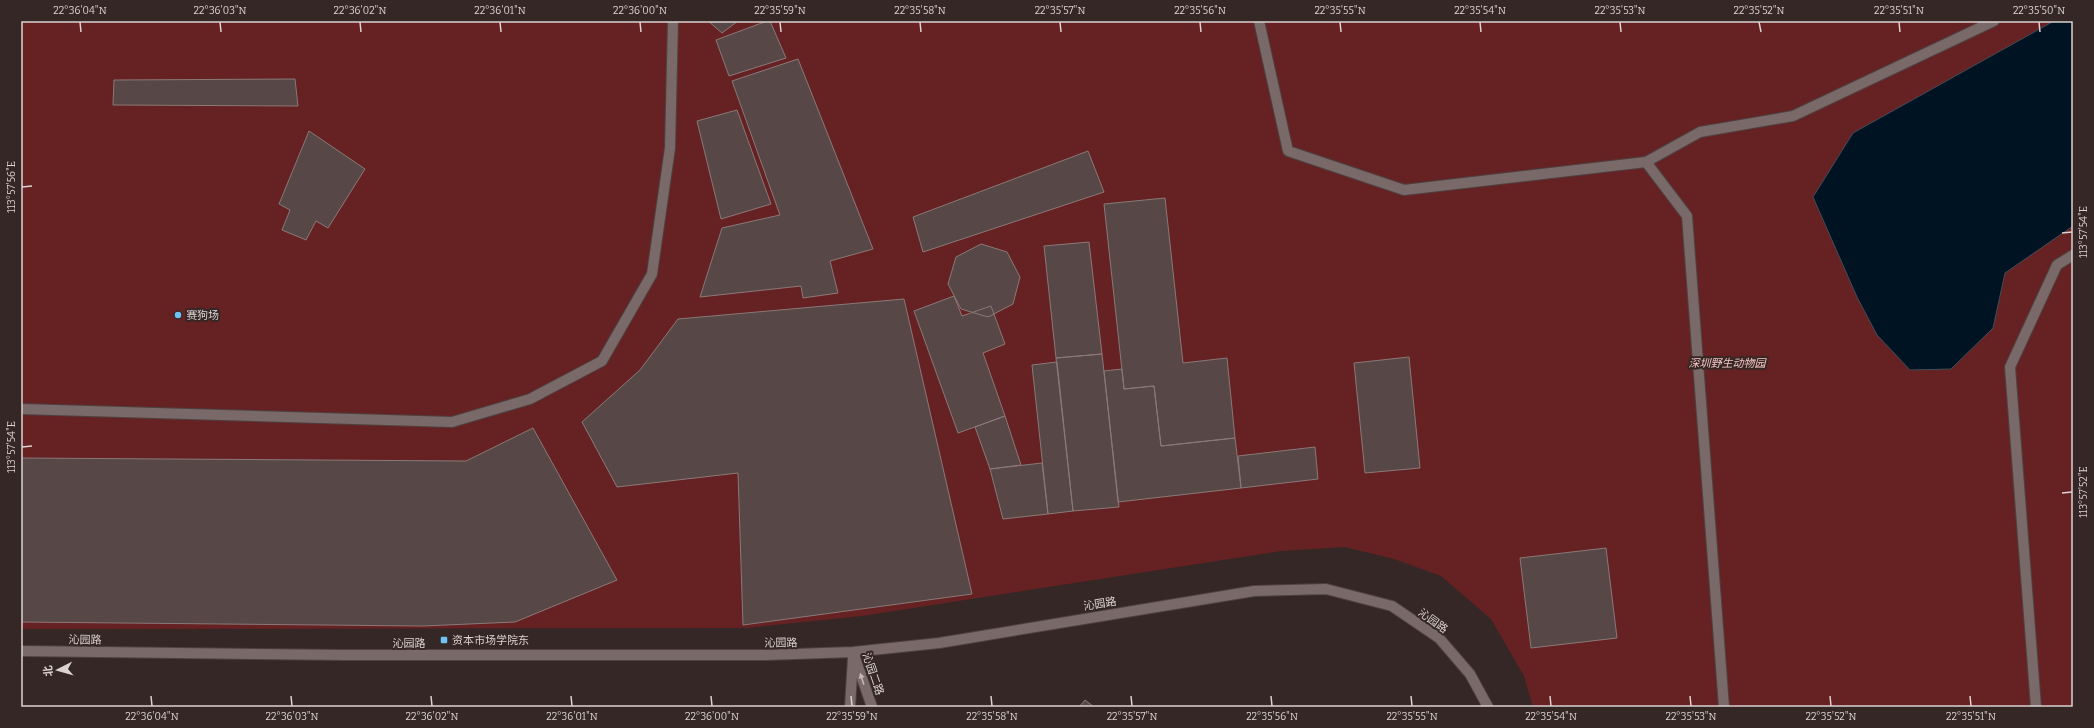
<svg xmlns="http://www.w3.org/2000/svg" width="2094" height="728" viewBox="0 0 2094 728" font-family="Bitter,'Noto Sans SC',serif">
<style>
.green{fill:#662223}
.water{fill:#001322;stroke:#424c57}
.building{fill:#574746;stroke:#8a7978}
.lines{fill:none;stroke-linecap:round;stroke-linejoin:round}
.minor-casing{stroke:#4e4242;stroke-width:12}
.minor{stroke:#796968;stroke-width:10}
.oneway{fill:#c3b8b8}
.ticks{fill:none;stroke:#dcd2d2;stroke-width:1.5}
.poi-dot{fill:#6fc2f4;stroke:#352726;stroke-width:1.5}
.labels{text-anchor:middle;dominant-baseline:central;stroke-width:4;stroke-linejoin:round;paint-order:stroke}
.poi-label{font-size:11px;fill:#dcd2d2;stroke:#352726;text-anchor:start}
.park-label{font-size:11px;font-style:italic;fill:#f7c5c2;stroke:#352726}
.street-label{font-size:11px;fill:#dcd2d2;stroke:#352726}
.neatline{fill:none;stroke:#dcd2d2;stroke-width:1.5}
.ticks-label{font-size:10px;text-anchor:middle;fill:#dcd2d2}
</style>
<rect width="100%" height="100%" fill="#352726"/>
<!-- green -->
<path class="green" d="M21,21H2073V707H1533L1524,676L1491,619L1441,576L1394,559L1345,547L1281,551L862,616L746,628L21,629Z"/>
<!-- water -->
<path class="water" d="M2054,21H2073V226L2005,273L1993,328L1951,369L1910,370L1877,335L1857,297L1813,197L1853,133Z"/>
<!-- building -->
<path class="building" d="M708,21H738L722,33Z
M767,21H770L786,58L729,76L716,40Z
M798,59L873,249L830,261L838,293L803,298L801,286L700,297L722,228L780,215L732,81Z
M295,79L298,106L113,105L114,80Z
M737,110L771,204L721,219L697,121Z
M309,131L365,169L328,228L316,221L306,240L282,230L290,210L279,204Z
M1088,151L1104,192L923,252L913,217Z
M1165,198L1183,363L1227,358L1235,438L1161,446L1154,386L1124,389L1104,204Z
M1089,242L1102,354L1056,358L1044,246Z
M981,244L1007,252L1020,277L1013,304L988,317L961,309L948,284L956,257Z
M954,296L962,316L991,306L1005,344L983,353L1005,416L958,433L914,311Z
M904,299L972,594L743,625L738,473L617,487L582,422L640,370L678,319Z
M1102,354L1119,507L1073,511L1056,358Z
M1409,357L1420,468L1365,473L1354,363Z
M1057,362L1073,511L1048,514L1032,365Z
M1122,369L1124,389L1154,386L1161,446L1235,438L1241,488L1118,502L1104,371Z
M1005,416L1021,465L990,469L975,427Z
M533,428L617,580L515,622L423,626L21,622V458L466,461Z
M1315,447L1318,479L1241,488L1238,456Z
M1042,463L1048,514L1003,519L990,469Z
M1606,548L1617,638L1531,648L1520,558Z
M1085,700L1094,707H1079Z"/>
<g class="lines">
<!-- minor casing -->
<g class="minor-casing">
<path id="minor" d="M1259,21L1288,151L1404,190L1646,162L1700,132L1793,116L1994,21
M1646,162L1687,216L1724,707
M21,409L452,422L530,399L602,361L652,274L670,148L673,21
M21,651L344,655H766L853,652L939,643L1254,591L1326,589L1392,606L1439,638L1470,674L1488,707
M853,652L872,707
M850,707L853,658
M2036,707L2010,367L2057,265L2073,255"/>
</g>
<!-- minor -->
<use href="#minor" class="minor"/>
</g>
<!-- one-way arrows -->
<defs><path id="oneway-solid" d="M-6-.8H1V-3.2L6.5 0L1 3.2V.8H-6Z"/></defs>
<use class="oneway" href="#oneway-solid" transform="translate(862 679) rotate(-108)"/>
<!-- ticks -->
<path class="ticks" d="M80,22L81,32M220,22L221,32M360,22L361,32M500,22L501,32M640,22L641,32M780,22L781,32M920,22L921,32M1060,22L1061,32M1200,22L1201,32M1340,22L1341,32M1480,22L1481,32M1620,22L1621,32M1759,22L1761,32M1899,22L1900,32M2039,22L2040,32M22,187L32,186M2062,233L2072,232M22,447L32,446M2062,493L2072,492M151,696L152,706M291,696L292,706M431,696L432,706M571,696L572,706M711,696L712,706M851,696L852,706M991,696L992,706M1131,696L1132,706M1271,696L1272,706M1411,696L1412,706M1550,696L1551,706M1690,696L1691,706M1830,696L1831,706M1970,696L1971,706"/>
<!-- markers -->
<g class="poi-dot">
<circle cx="178" cy="315" r="4"/>
<rect x="440" y="636" width="8" height="8" rx="2"/>
</g>
<g class="labels">
<!-- poi labels -->
<g class="poi-label">
<text x="186" y="315">赛狗场</text>
<text x="452" y="640">资本市场学院东</text>
</g>
<!-- park labels -->
<g class="park-label">
<text x="1727" y="363">深圳野生动物园</text>
</g>
<!-- street labels -->
<g class="street-label">
<text transform="translate(1100 604) rotate(-9)">沁园路</text>
<text transform="translate(1433 621) rotate(36)">沁园路</text>
<text transform="translate(85 640) rotate(1)">沁园路</text>
<text x="409" y="643">沁园路</text>
<text transform="translate(781 643) rotate(-1)">沁园路</text>
<text transform="translate(873 674) rotate(71)">沁园二路</text>
</g>
</g>
<!-- border -->
<rect width="2094" height="728" fill="none" stroke="#352726" stroke-width="44"/>
<!-- north arrow -->
<g transform="translate(58 670) rotate(264)" stroke="#352726" stroke-width="3" paint-order="stroke">
<path d="M0-3L7 15L0 10L-7 15Z" fill="#dcd2d2"/>
<text y="-6" font-size="11" font-weight="bold" text-anchor="middle" fill="#dcd2d2">北</text>
</g>
<rect x="22" y="22" width="2050" height="684" class="neatline"/>
<g class="ticks-label">
<text x="80" y="14">22°36'04"N</text>
<text x="220" y="14">22°36'03"N</text>
<text x="360" y="14">22°36'02"N</text>
<text x="500" y="14">22°36'01"N</text>
<text x="640" y="14">22°36'00"N</text>
<text x="780" y="14">22°35'59"N</text>
<text x="920" y="14">22°35'58"N</text>
<text x="1060" y="14">22°35'57"N</text>
<text x="1200" y="14">22°35'56"N</text>
<text x="1340" y="14">22°35'55"N</text>
<text x="1480" y="14">22°35'54"N</text>
<text x="1620" y="14">22°35'53"N</text>
<text x="1759" y="14">22°35'52"N</text>
<text x="1899" y="14">22°35'51"N</text>
<text x="2039" y="14">22°35'50"N</text>
<text transform="translate(11 187) rotate(-90)" y="4">113°57'56"E</text>
<text transform="translate(2083 232) rotate(-90)" y="4">113°57'54"E</text>
<text transform="translate(11 447) rotate(-90)" y="4">113°57'54"E</text>
<text transform="translate(2083 492) rotate(-90)" y="4">113°57'52"E</text>
<text x="152" y="720">22°36'04"N</text>
<text x="292" y="720">22°36'03"N</text>
<text x="432" y="720">22°36'02"N</text>
<text x="572" y="720">22°36'01"N</text>
<text x="712" y="720">22°36'00"N</text>
<text x="852" y="720">22°35'59"N</text>
<text x="992" y="720">22°35'58"N</text>
<text x="1132" y="720">22°35'57"N</text>
<text x="1272" y="720">22°35'56"N</text>
<text x="1412" y="720">22°35'55"N</text>
<text x="1551" y="720">22°35'54"N</text>
<text x="1691" y="720">22°35'53"N</text>
<text x="1831" y="720">22°35'52"N</text>
<text x="1971" y="720">22°35'51"N</text>
</g>
</svg>
